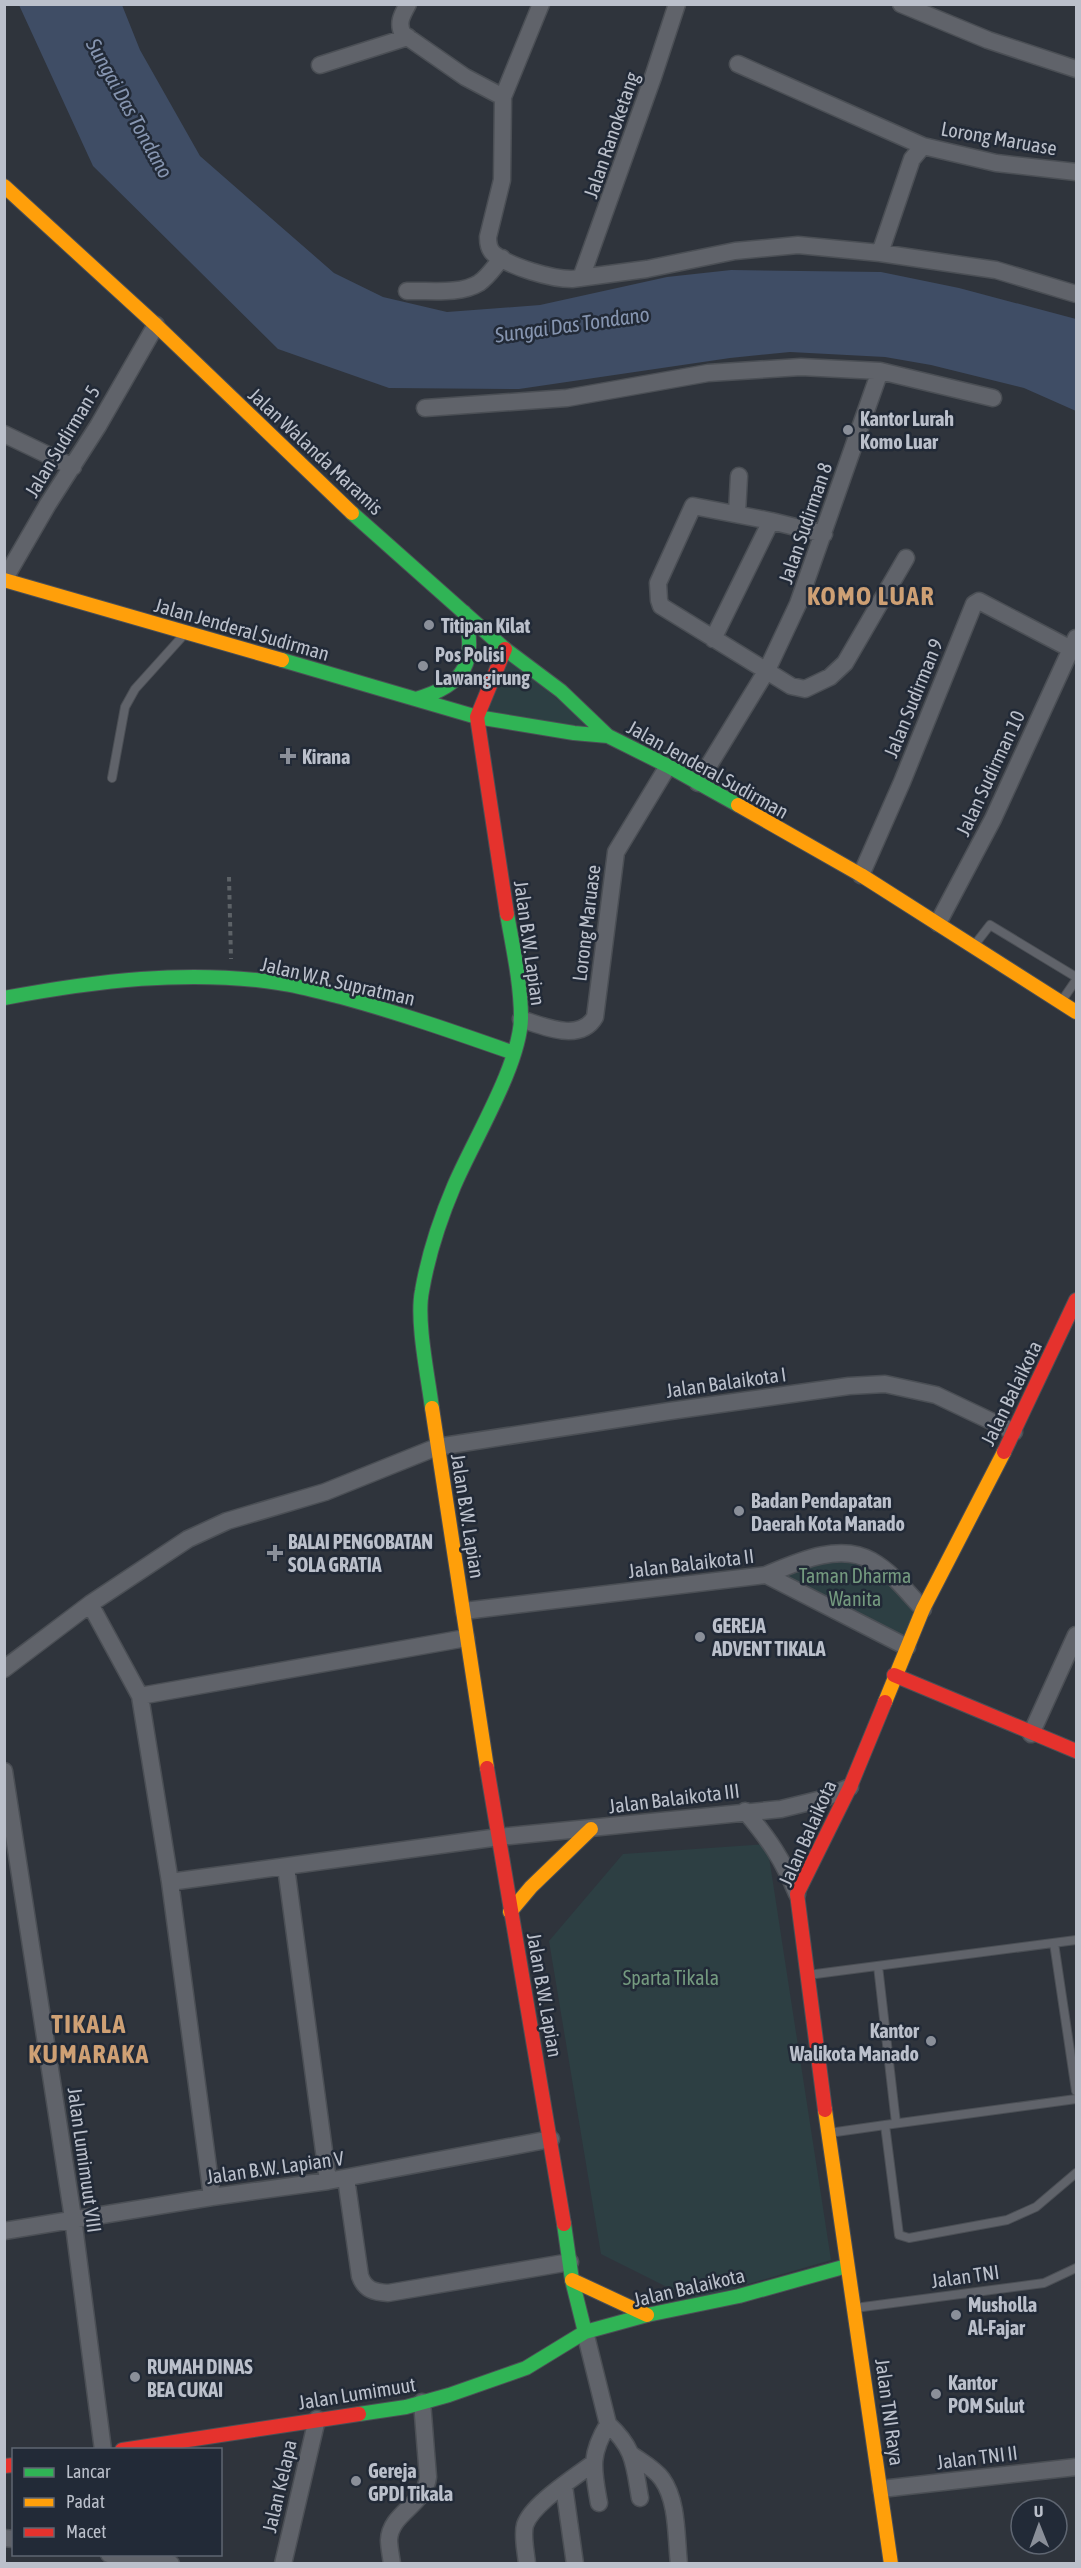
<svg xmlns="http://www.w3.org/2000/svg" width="1081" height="2568" viewBox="0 0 1081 2568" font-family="'Asap Condensed',sans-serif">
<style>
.green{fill:#2d3f43}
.water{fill:#3f4d65}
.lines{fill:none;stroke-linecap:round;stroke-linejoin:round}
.lane-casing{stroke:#4b4f55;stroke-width:10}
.street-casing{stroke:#4b4f55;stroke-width:19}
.fast-casing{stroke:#4b4f55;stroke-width:16}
.slow-casing{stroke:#4b4f55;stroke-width:16}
.jam-casing{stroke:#4b4f55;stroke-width:16}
.path{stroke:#5d6267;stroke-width:4;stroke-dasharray:4.5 4.5;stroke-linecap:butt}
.lane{stroke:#60636a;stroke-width:8}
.street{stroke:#60636a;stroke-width:16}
.fast{stroke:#30b455;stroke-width:14}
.slow{stroke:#ff9f0a;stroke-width:14}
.jam{stroke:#e5322d;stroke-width:14}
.poi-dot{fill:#8a8f99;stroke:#222a37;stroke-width:2}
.labels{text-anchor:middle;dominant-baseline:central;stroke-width:5;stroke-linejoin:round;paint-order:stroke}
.street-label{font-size:20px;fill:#bbc0cb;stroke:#222a37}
.poi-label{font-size:20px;font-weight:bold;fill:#bbc0cb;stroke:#222a37;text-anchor:start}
.park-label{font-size:20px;fill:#749a7f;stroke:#222a37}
.water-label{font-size:21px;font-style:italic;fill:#8695b0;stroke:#222a37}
.district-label{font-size:26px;font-weight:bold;letter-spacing:1.5px;fill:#cea074;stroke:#222a37}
</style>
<rect width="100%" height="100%" fill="#2f343c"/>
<!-- green -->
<path class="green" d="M506,658L599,732L485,713Z
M862,1560L917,1608L905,1644L773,1575L818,1561Z
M767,1844L831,2260L693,2300L601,2254L549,1941L623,1854Z"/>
<!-- water -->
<path class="water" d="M19,5H122L140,50L200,156L334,273L383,297L447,312L540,305L667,277L731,270L881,272L959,288L1076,319V411L1024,388L931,365L885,357L790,352L730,358L519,389L389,388L278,349L93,166Z"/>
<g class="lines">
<!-- lane casing -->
<g class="lane-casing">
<path id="lane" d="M112,778L125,707L135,689L181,638
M976,943L990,925L1076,977
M1063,999L1076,980
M1054,1943L1076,2091
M878,1966L896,2123
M808,1975L1076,1940
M885,2125L1076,2099
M829,2133L885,2125L899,2235L909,2238L1007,2220L1036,2207L1076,2173
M855,2308L1044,2283L1076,2268"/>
</g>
<!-- street casing -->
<g class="street-casing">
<path id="street" d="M408,4C402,15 397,23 403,34L465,77L503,97L502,180L488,237C488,243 489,250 494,254C511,267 551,279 572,279L647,269L735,251L798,245L880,253L996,270L1076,294
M901,4L988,40L1076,69
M738,64L923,146
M320,65L408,37
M503,97L541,4
M880,253L912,159L923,146L996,163L1076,172
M581,278L653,77L677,4
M407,291C428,290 460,295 479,283C488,277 495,266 502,258
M425,408L567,398L708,373L801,367L880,371L993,398
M4,434L73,467
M737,513L739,476
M824,534L771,521L693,506L658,583L659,600L661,606L791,686L805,689L830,677L845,663L906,558
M4,580L48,504L98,426L156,325
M713,639L771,521
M698,783L767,670L798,604L880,371
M861,875L902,782L974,604L979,601L1071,649
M938,923L993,819L1076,638
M521,1019C543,1026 580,1043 595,1017L616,852L668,766
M766,1575C797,1562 840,1542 872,1561C892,1572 908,1593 923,1609
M90,1604L140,1696L466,1638
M464,1611L766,1575L907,1647
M4,1669L90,1604L188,1539L227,1521L325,1492L437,1447L670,1411L849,1386L885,1384L936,1395L1014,1432
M140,1696L170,1882L212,2197
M1031,1734L1076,1635
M4,1771L73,2218L103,2450
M745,1811C769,1839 783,1860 797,1894
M286,1867L328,2181
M170,1882L499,1837L781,1809L822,1799L850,1787
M346,2178L360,2276C365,2290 374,2292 388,2293L570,2262
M4,2231L212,2197L328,2181L551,2139
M585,2332L608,2424C589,2456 593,2469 599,2503
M608,2424C635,2449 634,2464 640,2498
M632,2455C642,2462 655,2469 662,2479C678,2501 676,2538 679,2564
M564,2486L575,2564
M881,2489L1076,2467
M4,2538L14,2539
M109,2554L171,2564
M283,2564L317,2419
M392,2564C391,2556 389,2547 389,2540C390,2513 425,2505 428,2477L422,2402
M527,2564C526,2552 522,2536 525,2525C532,2504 574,2478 592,2464"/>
</g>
<!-- fast casing -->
<g class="fast-casing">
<path id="fast" d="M352,513L505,649L561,691L608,736
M282,660L477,717L574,733L608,736L668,766L738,805
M416,699C465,685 478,662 464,612
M4,998C95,981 187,969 279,983C300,986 321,992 341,997C400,1013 457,1033 514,1053
M432,1408C428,1377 416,1320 422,1291C428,1256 440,1219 454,1186C473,1141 520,1065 521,1018C521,984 513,948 507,914
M564,2224L572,2280L585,2332
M359,2414L406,2407L449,2395L526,2368L585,2332L647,2315L739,2296L847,2266"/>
</g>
<!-- slow casing -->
<g class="slow-casing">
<path id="slow" d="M4,186L156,325L352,513
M4,580L282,660
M738,805L861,875L1076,1012
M432,1408L487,1768
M885,1702L923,1609L1004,1452
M510,1912L531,1887L591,1829
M825,2110L891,2564
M572,2280L647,2315"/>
</g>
<!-- jam casing -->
<g class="jam-casing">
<path id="jam" d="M505,649L477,717L507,914
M1004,1452L1076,1300
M894,1675L1076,1751
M487,1768L564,2224
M825,2110L797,1894L850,1787L885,1702
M122,2450L359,2414
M4,2466L14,2465"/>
</g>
<!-- path -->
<path class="path" d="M229,877L231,959"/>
<!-- lane -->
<use href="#lane" class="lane"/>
<!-- street -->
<use href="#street" class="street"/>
<!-- fast -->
<use href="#fast" class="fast"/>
<!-- slow -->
<use href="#slow" class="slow"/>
<!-- jam -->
<use href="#jam" class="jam"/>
</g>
<!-- markers -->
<g class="poi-dot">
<circle cx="848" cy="430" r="6"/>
<circle cx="429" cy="625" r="6"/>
<circle cx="423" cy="666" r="6"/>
<path d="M285 747h6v6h6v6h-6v6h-6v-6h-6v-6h6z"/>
<circle cx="739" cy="1511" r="6"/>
<path d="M272 1544h6v6h6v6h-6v6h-6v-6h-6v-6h6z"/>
<circle cx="700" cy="1637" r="6"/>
<circle cx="931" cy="2041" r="6"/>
<circle cx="956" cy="2315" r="6"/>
<circle cx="135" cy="2377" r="6"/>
<circle cx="936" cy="2394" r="6"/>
<circle cx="356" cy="2481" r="6"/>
</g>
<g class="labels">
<!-- street labels -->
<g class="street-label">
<text transform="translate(611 135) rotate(-71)">Jalan Ranoketang</text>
<text transform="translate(999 138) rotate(10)">Lorong Maruase</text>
<text transform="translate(62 441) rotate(-59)">Jalan Sudirman 5</text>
<text transform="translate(316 451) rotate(43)">Jalan Walanda Maramis</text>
<text transform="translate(805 523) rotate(-71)">Jalan Sudirman 8</text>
<text transform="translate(242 629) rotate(16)">Jalan Jenderal Sudirman</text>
<text transform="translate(913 698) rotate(-68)">Jalan Sudirman 9</text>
<text transform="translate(708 769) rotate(29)">Jalan Jenderal Sudirman</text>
<text transform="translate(990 773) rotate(-65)">Jalan Sudirman 10</text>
<text transform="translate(586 923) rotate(-83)">Lorong Maruase</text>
<text transform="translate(530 943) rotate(82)">Jalan B.W. Lapian</text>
<text transform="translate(338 981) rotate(13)">Jalan W.R. Supratman</text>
<text transform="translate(726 1382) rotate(-8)">Jalan Balaikota I</text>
<text transform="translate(1011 1393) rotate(-64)">Jalan Balaikota</text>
<text transform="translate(468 1516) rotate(81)">Jalan B.W. Lapian</text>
<text transform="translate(691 1563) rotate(-7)">Jalan Balaikota II</text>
<text transform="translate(674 1798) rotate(-7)">Jalan Balaikota III</text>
<text transform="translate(807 1833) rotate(-66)">Jalan Balaikota</text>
<text transform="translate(545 1995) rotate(80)">Jalan B.W. Lapian</text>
<text transform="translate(85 2160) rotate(82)">Jalan Lumimuut VIII</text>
<text transform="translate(275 2167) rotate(-8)">Jalan B.W. Lapian V</text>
<text transform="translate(965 2276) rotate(-8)">Jalan TNI</text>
<text transform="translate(689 2287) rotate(-13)">Jalan Balaikota</text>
<text transform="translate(357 2393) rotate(-9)">Jalan Lumimuut</text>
<text transform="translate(890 2412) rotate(82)">Jalan TNI Raya</text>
<text transform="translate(977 2457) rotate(-7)">Jalan TNI II</text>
<text transform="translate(279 2486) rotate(-77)">Jalan Kelapa</text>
</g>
<!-- poi labels -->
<g class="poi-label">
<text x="860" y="418">Kantor Lurah<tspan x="860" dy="23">Komo Luar</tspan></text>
<text x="441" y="625">Titipan Kilat</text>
<text x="435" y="654">Pos Polisi<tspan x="435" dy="23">Lawangirung</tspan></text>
<text x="302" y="756">Kirana</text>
<text x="751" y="1500">Badan Pendapatan<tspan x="751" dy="23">Daerah Kota Manado</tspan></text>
<text x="288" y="1541">BALAI PENGOBATAN<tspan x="288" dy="23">SOLA GRATIA</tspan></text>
<text x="712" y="1625">GEREJA<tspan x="712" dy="23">ADVENT TIKALA</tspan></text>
<text x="919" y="2030" text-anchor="end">Kantor<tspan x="919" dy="23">Walikota Manado</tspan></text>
<text x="968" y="2304">Musholla<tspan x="968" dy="23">Al-Fajar</tspan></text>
<text x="147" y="2366">RUMAH DINAS<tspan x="147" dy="23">BEA CUKAI</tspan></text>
<text x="948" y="2382">Kantor<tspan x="948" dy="23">POM Sulut</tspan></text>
<text x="368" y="2470">Gereja<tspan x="368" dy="23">GPDI Tikala</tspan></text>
</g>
<!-- park labels -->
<g class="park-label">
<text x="855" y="1575">Taman Dharma<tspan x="855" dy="23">Wanita</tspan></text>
<text x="671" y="1977">Sparta Tikala</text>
</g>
<!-- water labels -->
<g class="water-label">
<text transform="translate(130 108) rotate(61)">Sungai Das Tondano</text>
<text transform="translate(572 324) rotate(-8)">Sungai Das Tondano</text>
</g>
<!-- district labels -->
<g class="district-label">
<text x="871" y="596">KOMO LUAR</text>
<text x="89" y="2024">TIKALA<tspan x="89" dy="30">KUMARAKA</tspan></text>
</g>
</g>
<!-- border -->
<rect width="1081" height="2568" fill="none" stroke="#bbc0cb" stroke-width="12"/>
<!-- legend -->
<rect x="12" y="2448" width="210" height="108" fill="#222a37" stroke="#5f6672" stroke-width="1.5"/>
<rect x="24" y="2468" width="30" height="9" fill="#30b455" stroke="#5f6672" stroke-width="1.5"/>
<text x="66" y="2478" font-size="18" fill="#bbc0cb">Lancar</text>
<rect x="24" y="2498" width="30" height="9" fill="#ff9f0a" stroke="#5f6672" stroke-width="1.5"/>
<text x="66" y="2508" font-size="18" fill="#bbc0cb">Padat</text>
<rect x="24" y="2528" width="30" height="9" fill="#e5322d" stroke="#5f6672" stroke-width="1.5"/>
<text x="66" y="2538" font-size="18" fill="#bbc0cb">Macet</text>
<!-- north arrow -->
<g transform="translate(1039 2526) rotate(359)"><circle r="28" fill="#222a37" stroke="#5f6672" stroke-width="1.5"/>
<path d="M0-4.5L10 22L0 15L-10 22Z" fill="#8a8f99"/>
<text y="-9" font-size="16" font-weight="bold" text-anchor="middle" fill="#bbc0cb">U</text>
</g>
</svg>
